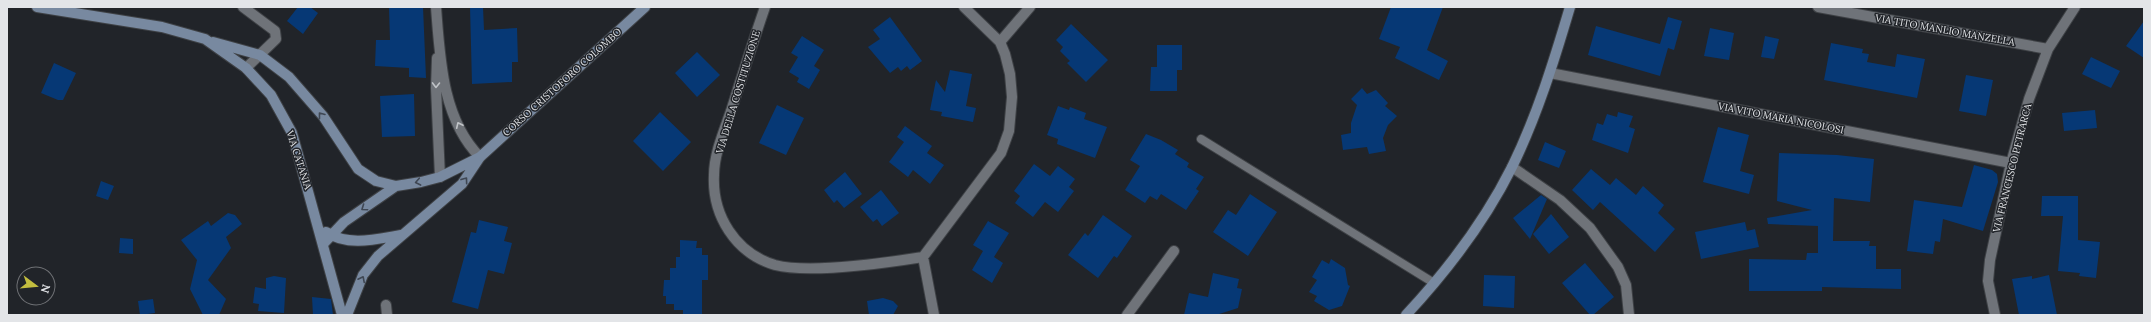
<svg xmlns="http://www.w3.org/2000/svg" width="2151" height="322" viewBox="0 0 2151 322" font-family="Lora,serif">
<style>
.building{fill:#063875}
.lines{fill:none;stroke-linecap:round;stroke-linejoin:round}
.lane-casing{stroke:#3e4145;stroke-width:10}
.street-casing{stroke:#3e4145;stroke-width:12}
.secondary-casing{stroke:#3e4145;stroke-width:12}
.lane{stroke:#6f7379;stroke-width:8}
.street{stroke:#6f7379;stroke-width:10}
.secondary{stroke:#7889a0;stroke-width:10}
.oneway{stroke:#c0c3c7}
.oneway2{stroke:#3f4753}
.labels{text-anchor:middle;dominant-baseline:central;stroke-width:3;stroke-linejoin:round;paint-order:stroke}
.street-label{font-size:10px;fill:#e3e5e8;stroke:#212429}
</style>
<rect width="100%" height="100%" fill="#212429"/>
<!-- building -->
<path class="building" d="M298,7H310L318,13L303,34L287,21Z
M389,7H423L426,78L409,77V68L375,66L376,40H390Z
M470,7H483L484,30L517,28L518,62H512V82L472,84Z
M1391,7H1443L1427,50L1448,61L1439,80L1395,58L1400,47L1379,39Z
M890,17L922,61L910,70L907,66L901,71L898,67L890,73L868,47L880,39L873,30Z
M1668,17L1682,21L1674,50L1668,48L1660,76L1588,55L1596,26L1660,44Z
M2144,21V58L2126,46Z
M1071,24L1108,60L1086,82L1067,63L1070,61L1060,51L1063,47L1056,40Z
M1710,28L1734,33L1729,60L1704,56Z
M802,36L824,50L814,66L820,70L809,89L797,82L799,78L789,72L798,57L791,53Z
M1765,36L1779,39L1774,59L1761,57Z
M1831,43L1863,49L1862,53L1869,54L1867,62L1895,67L1897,54L1925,59L1917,98L1824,80Z
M1157,45H1182V70H1177V91H1150L1151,67H1157Z
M697,52L720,75L697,97L675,73Z
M2091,57L2120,71L2111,88L2082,74Z
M54,63L76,73L63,100H58L41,93Z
M950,70L972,74L966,106L976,108L973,122L941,116L942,112L930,110L936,80L945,92Z
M1966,75L1993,80L1986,116L1959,111Z
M1362,88L1367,94L1376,90L1388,103L1385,106L1397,116L1388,125L1383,138L1386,151L1369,154L1367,147L1343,150L1341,135L1351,133V123L1357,105L1351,99Z
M414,94L415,136L382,137L380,96Z
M777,105L804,118L786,155L759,143Z
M1058,106L1069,110L1070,107L1086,113L1084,119L1107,127L1095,158L1057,144L1058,139L1047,135Z
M2095,110L2097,128L2064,131L2062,113Z
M660,112L691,142L663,171L633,141Z
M1618,112L1633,116L1629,127L1635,129L1628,153L1592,140L1597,123L1603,125L1607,114L1617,117Z
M905,126L932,146L927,153L944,165L930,184L913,170L908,177L889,162L904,142L897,137Z
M1718,127L1749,135L1740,171L1754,175L1749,194L1703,182Z
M1146,134L1161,140L1178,150L1175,154L1189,163L1187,167L1204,177L1196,189L1199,191L1186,210L1161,194L1157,200L1150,196L1145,203L1125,190L1140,166L1130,160Z
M1545,142L1566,151L1559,168L1538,160Z
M1779,153L1837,155L1874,159L1870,202L1834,198L1833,241H1870L1869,246H1876V269H1901V289L1822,287V291H1749V259L1806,260L1807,253H1818V226L1768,224L1767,218L1812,210L1777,201Z
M1034,164L1050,176L1058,166L1075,179L1069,187L1074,191L1058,212L1045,202L1033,217L1015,203L1020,196L1014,191Z
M1974,165L1992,170L1997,174L1998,182L1983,231L1943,219L1940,242L1935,241L1933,254L1907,251L1914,200L1962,207Z
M1591,169L1610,185L1616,178L1636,195L1643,186L1664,205L1658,213L1675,229L1655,252L1600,202L1593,210L1572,190Z
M845,172L862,194L844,208L837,200L834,203L824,190Z
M101,181L114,186L108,200L96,196Z
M881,190L899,213L882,226L877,219L873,222L860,207Z
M1250,194L1277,212L1248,256L1213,232L1228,210L1236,215Z
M1541,195L1547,199L1530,239L1513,218Z
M2042,196H2078V240L2100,242L2096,278L2079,276L2080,273L2058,271L2063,216H2041Z
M228,213L235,215L242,224L226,237L231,248L208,280L226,299L219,315H203L190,289L197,260L181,240L208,221L211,226Z
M1551,214L1569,237L1549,254L1533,234Z
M1103,215L1132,236L1117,258L1114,256L1098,278L1068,255L1085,233L1088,236Z
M479,220L508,227L504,241L512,243L504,274L488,270L478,309L452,302L471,232L476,233Z
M988,221L1009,233L994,257L1003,263L992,283L972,270L983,251L973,245Z
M1745,222L1747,231L1755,229L1759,247L1701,259L1695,232Z
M120,238L133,239V254L119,253Z
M680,240L697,241L696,248H702V255H708V280H702V314H683V310H674V304H666V296H663L664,280H670V268H676V257H680Z
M1331,259L1345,268L1348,285L1350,286L1342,306L1329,310L1314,301L1317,296L1309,292L1317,280L1312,277L1322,260L1329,264Z
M1585,263L1614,297L1593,315H1590L1562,283Z
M1213,273L1239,279L1237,288L1242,289L1238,308L1216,315H1184L1189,293L1208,297Z
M1484,275L1515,276L1514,308L1483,306Z
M2049,275L2057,315H2019L2012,279L2032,276V279Z
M274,276L286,278L284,313L258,311L259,304L253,303L255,287L266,289V278Z
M312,297L331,299L333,315H313Z
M883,298L893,301L898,306L893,315H869L867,301Z
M153,299L155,313L140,315L138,301Z"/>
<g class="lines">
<!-- lane casing -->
<g class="lane-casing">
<path id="lane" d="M1201,139L1434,283"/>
</g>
<!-- street casing -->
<g class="street-casing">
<path id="street" d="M243,7L275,31L276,39L246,68
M436,7C440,58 442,119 480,157
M765,7C753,42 742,76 731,111C724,131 714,154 714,175C712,215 735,253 775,265C810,274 885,263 923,257L934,315
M1818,7L2048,49
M1000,42L1030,7
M437,58L436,88L440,177
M1550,73L2011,163
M1512,167L1560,200L1590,228L1618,267L1626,285L1629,315
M923,257L1001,153L1009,131L1012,97L1010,74L1005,54L1000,42L964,7
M386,305L387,315
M1127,315L1174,251
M1995,315L1988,281L1990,260L2011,163L2029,99L2048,49L2075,7"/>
</g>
<!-- secondary casing -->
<g class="secondary-casing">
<path id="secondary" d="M37,7L162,27L205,39L246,68L271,95L292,133L342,315
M213,42L260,55L289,77L323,116L358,169L376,181L396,186L421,182L440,177L480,157
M326,232C348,247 377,239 401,235
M324,243L344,222L396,186
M347,315L363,275L378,256L462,184L480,157L645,7
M1406,315C1447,271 1485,221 1512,167C1537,116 1554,61 1570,7"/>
</g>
<!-- lane -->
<use href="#lane" class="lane"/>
<!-- street -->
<use href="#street" class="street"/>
<!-- secondary -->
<use href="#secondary" class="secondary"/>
</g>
<!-- one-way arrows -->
<defs><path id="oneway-chevron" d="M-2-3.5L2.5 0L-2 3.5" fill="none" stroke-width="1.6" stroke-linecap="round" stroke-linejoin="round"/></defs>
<g class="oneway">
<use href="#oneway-chevron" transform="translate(436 85) rotate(91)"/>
<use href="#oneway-chevron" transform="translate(459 125) rotate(-115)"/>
</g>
<g class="oneway2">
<use href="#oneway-chevron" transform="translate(321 115) rotate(-128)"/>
<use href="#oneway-chevron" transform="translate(465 180) rotate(-54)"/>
<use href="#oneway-chevron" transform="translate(418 182) rotate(169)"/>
<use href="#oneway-chevron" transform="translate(364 208) rotate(145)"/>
<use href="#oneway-chevron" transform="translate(362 279) rotate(-63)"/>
</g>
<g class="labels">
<!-- street labels -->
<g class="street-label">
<text transform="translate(1945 30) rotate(10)">VIA TITO MANLIO MANZELLA</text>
<text transform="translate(562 82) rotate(-42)">CORSO CRISTOFORO COLOMBO</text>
<text transform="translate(738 92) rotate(-73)">VIA DELLA COSTITUZIONE</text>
<text transform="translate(1781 118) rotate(11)">VIA VITO MARIA NICOLOSI</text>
<text transform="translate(299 160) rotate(72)">VIA CATANIA</text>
<text transform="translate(2012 168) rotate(-76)">VIA FRANCESCO PETRARCA</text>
</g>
</g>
<!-- border -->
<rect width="2151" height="322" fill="none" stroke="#e3e5e8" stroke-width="16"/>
<!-- north arrow -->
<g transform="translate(36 286) rotate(106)"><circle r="19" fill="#212429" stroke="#6f7175"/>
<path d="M0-3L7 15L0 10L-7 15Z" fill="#c2bd3f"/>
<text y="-6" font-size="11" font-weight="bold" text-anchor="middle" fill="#e3e5e8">N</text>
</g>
</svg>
